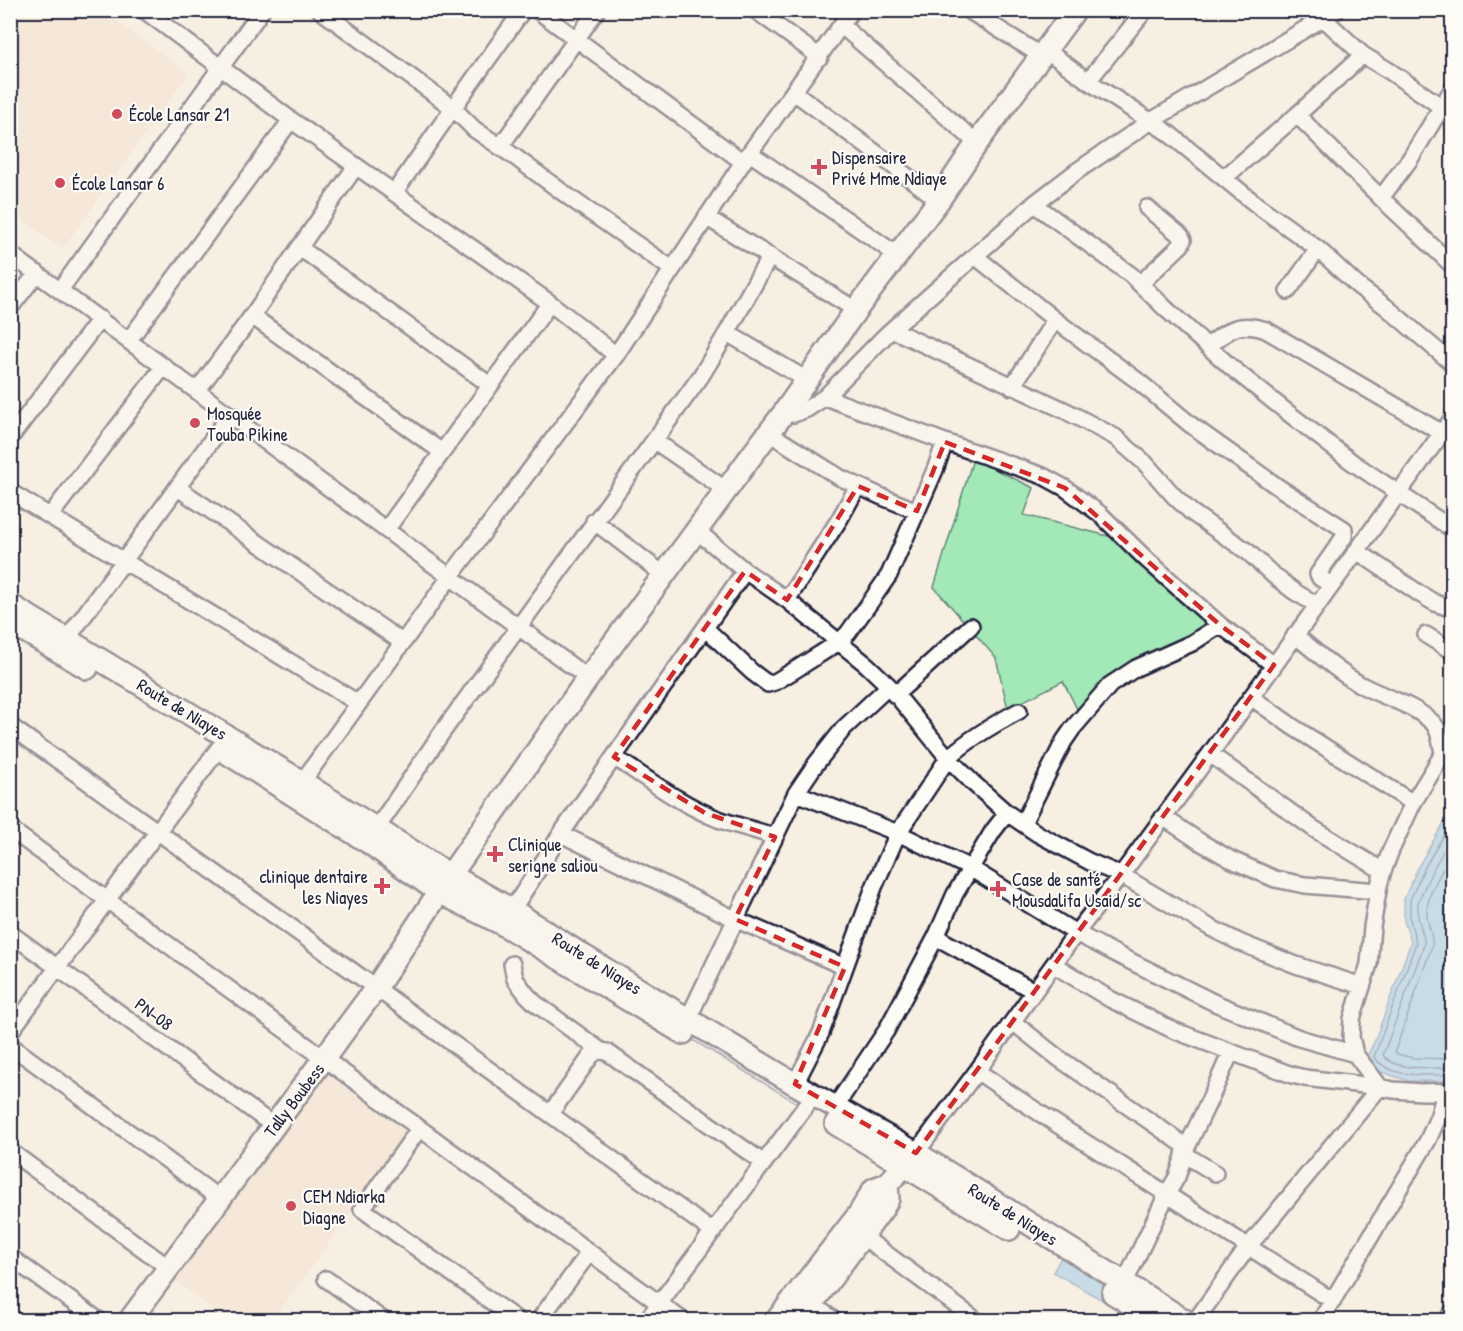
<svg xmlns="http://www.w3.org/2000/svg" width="1463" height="1331" viewBox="0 0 1463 1331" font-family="'Patrick Hand',sans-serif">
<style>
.built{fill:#f1dfcb}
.green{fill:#a2e9b7;stroke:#628679;stroke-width:1.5}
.water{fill:#8dc6ec;stroke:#6284a5;stroke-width:1.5}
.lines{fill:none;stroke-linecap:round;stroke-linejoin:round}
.shore{stroke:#4d6482;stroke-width:1.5}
.street-casing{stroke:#22223b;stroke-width:20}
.secondary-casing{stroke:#22223b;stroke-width:26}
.street{stroke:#fdfcf7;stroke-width:15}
.secondary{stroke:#fdfcf7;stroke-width:21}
.marked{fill:none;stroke:#d62828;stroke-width:4.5;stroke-dasharray:12 8;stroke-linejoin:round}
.poi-dot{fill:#d1495b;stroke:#fdfcf7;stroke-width:2}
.labels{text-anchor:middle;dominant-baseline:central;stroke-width:4.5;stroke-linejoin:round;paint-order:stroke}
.poi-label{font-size:18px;fill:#22223b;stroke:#fdfcf7;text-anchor:start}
.street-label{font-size:18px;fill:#22223b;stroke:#fdfcf7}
</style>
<rect width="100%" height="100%" fill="#f8efe3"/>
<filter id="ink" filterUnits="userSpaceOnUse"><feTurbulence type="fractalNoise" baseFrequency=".0167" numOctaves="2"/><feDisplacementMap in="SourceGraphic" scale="12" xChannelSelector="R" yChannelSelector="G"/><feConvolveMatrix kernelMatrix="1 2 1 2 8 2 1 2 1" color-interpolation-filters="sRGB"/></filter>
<g filter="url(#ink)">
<!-- built -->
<path class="built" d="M11,10L102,11L189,73L62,249L11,212Z
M321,1071L410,1132L273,1320H227L174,1280Z"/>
<!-- green -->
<path class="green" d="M973,459L1034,488L1024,515L1116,538L1198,608L1207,630L1110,678L1077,709L1063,681L1008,709L996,658L934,587Z"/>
<!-- water -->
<path class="water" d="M1452,809V1081H1409L1381,1072L1366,1059L1375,1040L1411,942L1404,921V899L1419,865Z
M1069,1244L1192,1320H1112L1118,1309L1053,1272Z"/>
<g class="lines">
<!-- shore -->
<path class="shore" d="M1452,821L1425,867L1410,900V919L1416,943L1374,1057C1391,1080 1427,1074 1452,1075
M1452,835L1432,871L1418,902V918L1424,938V945L1383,1055C1395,1072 1434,1067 1452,1068
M1452,853C1443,870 1426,894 1427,914C1427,925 1434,935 1432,946L1395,1051L1397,1054L1413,1058L1452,1059
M693,1040L797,1103"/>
<!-- street casing -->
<g class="street-casing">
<path id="street" d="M144,10L291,120L550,303L616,355
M320,10L453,108L474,129L515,157L573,200L672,269
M537,10L743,162
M755,10L820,57
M968,10L1042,56
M1323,18L1363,55L1391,72L1452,114
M842,26L977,143
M1046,50L1088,81L1167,132L1257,205L1318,249L1358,286L1385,306L1452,363
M1088,81L1145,10
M794,92L939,200
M1297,115L1381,198L1452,265
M500,147L597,10
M750,153L897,255
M1224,178L1297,115L1363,55
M394,193L453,108L523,10
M1381,198L1410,159L1452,90
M1034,204L1131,275L1166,309L1232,368L1287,412L1352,462L1431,515L1448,526H1452
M706,217L856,310
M300,248L490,385
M10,254L588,678
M975,256L1055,320L1138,381L1191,425L1278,487L1344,529V537L1318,574L1320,578L1332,585
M1140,284L1181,245L1183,240L1181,236L1147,208
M60,290L262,10
M1288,291L1318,249
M10,308L37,273
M252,316L442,452
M893,330L1066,411L1115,437L1145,463L1174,496L1191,512L1248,552L1273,575L1295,592L1317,605
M727,333L807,380
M129,340L291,120
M1208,346C1230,329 1238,321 1266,330L1442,433
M1012,387L1055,320
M197,391L252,316L356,166
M825,397L945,442L1043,476L1065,488L1100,514L1146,559L1220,625L1274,665
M783,414H794L807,409L825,397L886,335L926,299L1034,204L1077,171L1151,121L1337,10
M769,433L839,477L880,496L917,511
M10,438L100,319
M655,441L726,490
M178,488L402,642
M10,492L358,703
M50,516L164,366
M594,521L664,575
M386,530L550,303
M697,531L745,571L787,600L867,665L889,686L948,758L973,783L1007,813L1038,834L1090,862L1121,875L1211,928L1241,943L1296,965L1362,986
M1357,551L1420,594L1435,603L1452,609
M787,600L839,520L858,486
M705,628L752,672L768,684L775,682L798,668L839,642L848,633L871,601L889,575L935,470L945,442
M1295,635C1317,653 1338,672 1363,686C1386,698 1413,704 1433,723C1440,730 1441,744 1443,753
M1426,635L1452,651
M67,639L230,415
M895,695L971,626
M1251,697L1293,727L1413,803
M10,726L376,988L713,1232
M1210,754L1314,829L1383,871
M614,757C648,779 680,804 718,819C737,826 757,830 775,837
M302,782L450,577L616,355L743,162L852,10
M796,793L898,833L970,868L1076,933L1120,956L1215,1003L1299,1038L1355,1054
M1163,817L1202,843L1230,859L1275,879L1305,885L1378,891
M1023,823L1064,741L1073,728L1110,685L1136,668L1192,643L1220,625
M377,828L443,731L701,376L727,333L770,256
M10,829L682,1320
M561,834L735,919L845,967
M512,910L561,834L614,757L745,571
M10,933L274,1126
M936,937L1034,991
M512,964L515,979L527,995L535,1003L601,1051L607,1052L764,1163
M1054,965L1110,999L1173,1030L1292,1075L1305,1078L1380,1087L1393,1090L1422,1092L1452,1091
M688,1019L796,793L815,765L844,728L889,686
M1013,1022L1057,1057L1187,1147
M10,1032L219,748
M10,1045L220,1199
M977,1071C1040,1115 1104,1154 1168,1195C1223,1230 1278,1266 1333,1301
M795,1084L821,1033L874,887L898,833L948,758C969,739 994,724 1019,711
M835,1107L886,1031L936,937L955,894L993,831L1007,813
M550,1114L591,1056L596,1052L601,1051
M419,1129L362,1209L517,1320
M10,1151L169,1268
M916,1153L977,1071L1076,933L1121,875L1210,754L1452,419
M1184,1154L1215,1173
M862,1236L976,1320
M10,1257L98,1320
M326,1279L383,1320
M1124,1284L1167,1194L1177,1177L1187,1147L1210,1099L1231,1052
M812,1304L834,1320
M539,1320L589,1253
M647,1320L806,1106
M1196,1320L1248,1247L1380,1087L1355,1054L1351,1037L1352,1019L1369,964L1372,927L1379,885L1383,871L1391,850L1413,803L1452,739
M1321,1320L1428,1140L1439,1115L1445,1091
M1447,1320L1452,1313"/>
</g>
<!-- secondary casing -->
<g class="secondary-casing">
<path id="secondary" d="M10,605L302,782L440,869L512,910L582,955L795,1084L916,1153L1184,1320
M10,622L87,668
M224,751L368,842L439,892L504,925L683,1033
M836,1124L1009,1229
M1113,1293L1157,1320
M130,1320L376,988L451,874L588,678L752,455L783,414L856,310L939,200L977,143L1075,10
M777,1320L859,1214L874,1189L887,1184L913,1157
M800,1320L883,1208L888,1199L887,1184"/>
</g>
<!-- street -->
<use href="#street" class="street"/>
<!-- secondary -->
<use href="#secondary" class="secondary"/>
</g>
</g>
<!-- marked area -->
<path d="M0 0H1463V1331H0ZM945,442L1065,488L1220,625L1274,665L916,1153L795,1084L845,967L735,919L775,837L705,813L614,757L745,571L787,600L858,486L917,511Z" fill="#f8efe3" fill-opacity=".55" fill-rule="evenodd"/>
<path class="marked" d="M945,442L1065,488L1220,625L1274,665L916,1153L795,1084L845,967L735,919L775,837L705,813L614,757L745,571L787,600L858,486L917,511Z"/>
<!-- markers -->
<g class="poi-dot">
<circle cx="117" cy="114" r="6"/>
<path d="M816 158h6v6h6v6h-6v6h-6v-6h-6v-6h6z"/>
<circle cx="60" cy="183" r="6"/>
<circle cx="195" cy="423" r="6"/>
<path d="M492 845h6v6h6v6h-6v6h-6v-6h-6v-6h6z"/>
<path d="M379 877h6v6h6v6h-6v6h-6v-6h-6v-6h6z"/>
<path d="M995 880h6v6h6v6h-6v6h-6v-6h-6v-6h6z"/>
<circle cx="291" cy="1206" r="6"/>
</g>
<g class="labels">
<!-- poi labels -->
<g class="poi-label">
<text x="129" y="114">École Lansar 21</text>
<text x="832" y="157">Dispensaire<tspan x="832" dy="21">Privé Mme Ndiaye</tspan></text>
<text x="72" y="183">École Lansar 6</text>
<text x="207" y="413">Mosquée<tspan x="207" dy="21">Touba Pikine</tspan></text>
<text x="508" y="844">Clinique<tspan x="508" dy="21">serigne saliou</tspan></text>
<text x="368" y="876" text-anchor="end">clinique dentaire<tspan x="368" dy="21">les Niayes</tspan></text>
<text x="1012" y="879">Case de santé<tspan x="1012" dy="21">Mousdalifa Usaid/sc</tspan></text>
<text x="303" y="1196">CEM Ndiarka<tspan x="303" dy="21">Diagne</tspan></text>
</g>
<!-- street labels -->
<g class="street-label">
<text transform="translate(182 709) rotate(31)">Route de Niayes</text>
<text transform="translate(597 963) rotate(32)">Route de Niayes</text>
<text transform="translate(154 1014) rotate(36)">PN-08</text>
<text transform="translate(294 1100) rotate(-53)">Tally Boubess</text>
<text transform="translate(1013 1214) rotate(32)">Route de Niayes</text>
</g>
</g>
<!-- margin -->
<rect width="1463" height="1331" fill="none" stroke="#fdfcf7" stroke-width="36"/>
<rect x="18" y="18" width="1427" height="1295" fill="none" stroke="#22223b" stroke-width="2" filter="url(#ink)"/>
</svg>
